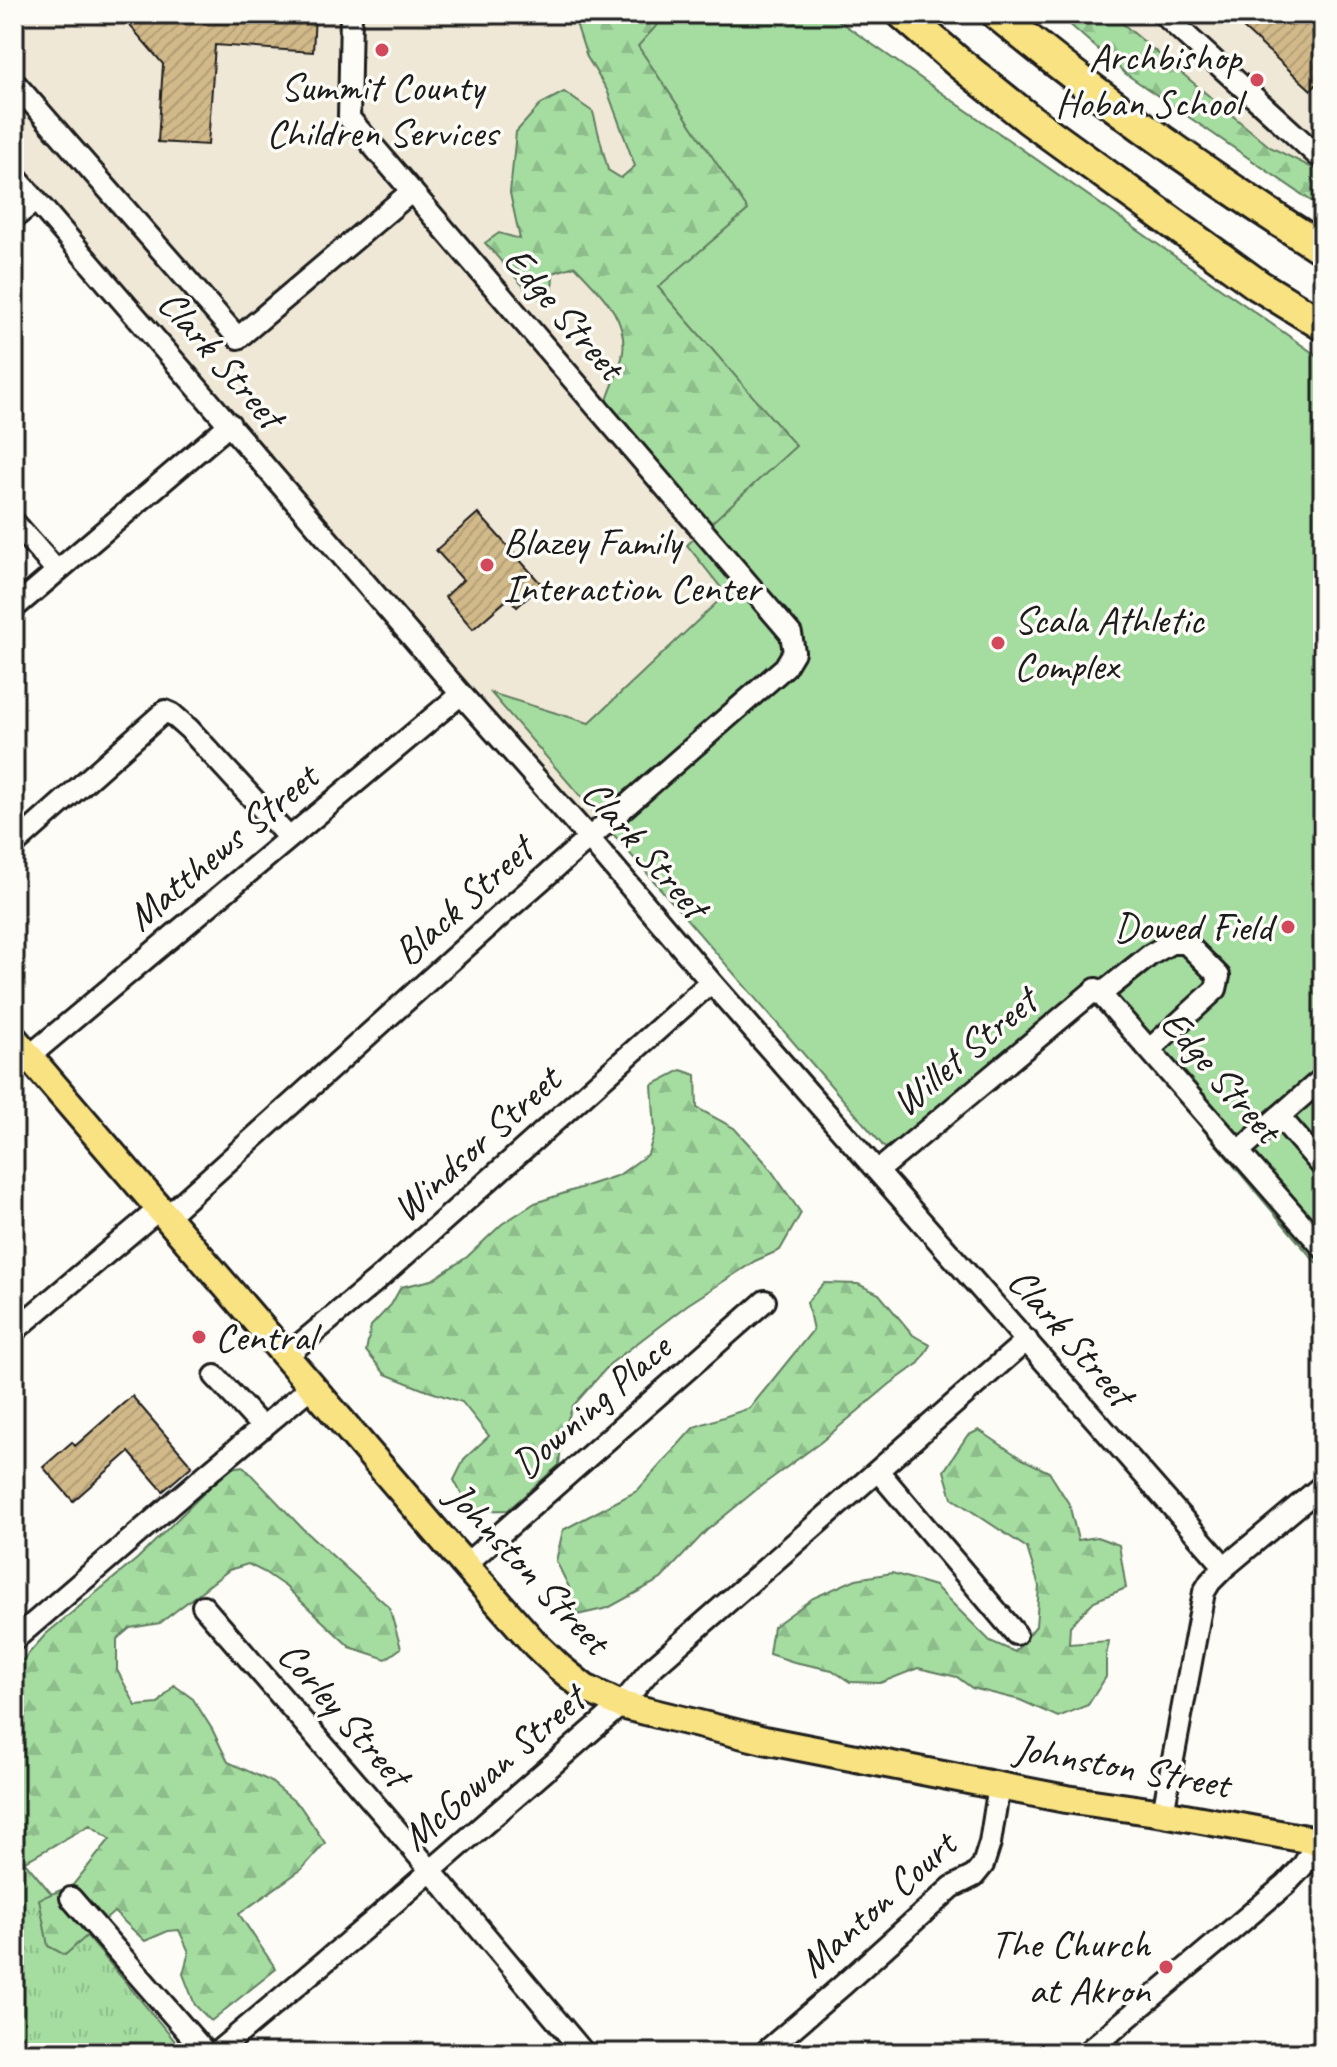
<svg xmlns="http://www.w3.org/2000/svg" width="1337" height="2067" viewBox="0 0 1337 2067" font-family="Caveat,sans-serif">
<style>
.built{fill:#f0e8d6}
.grass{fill:url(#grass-tufts);stroke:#607c5e;stroke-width:2}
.forest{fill:url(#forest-firs);stroke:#607c5e;stroke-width:2}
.pitch{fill:#a5dda1;stroke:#607c5e;stroke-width:2}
.building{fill:url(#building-hatch);stroke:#1c1c1c;stroke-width:2}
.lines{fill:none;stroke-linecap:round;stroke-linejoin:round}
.minor-casing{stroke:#1c1c1c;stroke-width:26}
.major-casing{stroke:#1c1c1c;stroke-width:32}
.highway-casing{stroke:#1c1c1c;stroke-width:36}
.minor{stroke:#fdfcf7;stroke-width:20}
.major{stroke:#f8e281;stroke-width:26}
.highway{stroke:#f8e281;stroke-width:30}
.poi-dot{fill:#d1495b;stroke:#fdfcf7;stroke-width:3}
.labels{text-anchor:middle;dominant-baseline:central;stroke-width:7;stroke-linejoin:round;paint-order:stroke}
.poi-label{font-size:40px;fill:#1c1c1c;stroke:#fdfcf7;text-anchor:end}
.street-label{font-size:40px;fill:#1c1c1c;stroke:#fdfcf7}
</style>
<defs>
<pattern id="grass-tufts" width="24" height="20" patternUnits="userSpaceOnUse" patternTransform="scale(2)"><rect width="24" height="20" fill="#a5dda1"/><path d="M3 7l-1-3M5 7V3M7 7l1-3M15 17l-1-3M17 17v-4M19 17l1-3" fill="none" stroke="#8dbd8a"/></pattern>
<pattern id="forest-firs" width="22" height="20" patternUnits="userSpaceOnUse" patternTransform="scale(2)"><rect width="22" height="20" fill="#a5dda1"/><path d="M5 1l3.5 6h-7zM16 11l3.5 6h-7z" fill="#8dbd8a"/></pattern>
<pattern id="building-hatch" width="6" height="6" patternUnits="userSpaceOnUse" patternTransform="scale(2)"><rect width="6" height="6" fill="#d1b989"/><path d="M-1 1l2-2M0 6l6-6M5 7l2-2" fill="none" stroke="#b39e76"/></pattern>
</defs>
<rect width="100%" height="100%" fill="#fdfcf7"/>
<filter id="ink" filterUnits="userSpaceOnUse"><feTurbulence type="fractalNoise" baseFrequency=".0125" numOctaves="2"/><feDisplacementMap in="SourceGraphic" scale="16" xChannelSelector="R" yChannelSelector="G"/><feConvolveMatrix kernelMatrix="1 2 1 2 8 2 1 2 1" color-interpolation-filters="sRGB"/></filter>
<g filter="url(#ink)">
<!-- built -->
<path class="built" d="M14,14H667L791,634L589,838L14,175Z
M1111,14H1323V173L1270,147Z"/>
<!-- grass -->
<path class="grass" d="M14,1849L185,2053H14Z"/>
<!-- forest -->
<path class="forest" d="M573,14H693L725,117L802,398L805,632L605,406C610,390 618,374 622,358C631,319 599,292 575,266L553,273L552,299L534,298L485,243L499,233L520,239L510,193L516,132L541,104L564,92L593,112L608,170L621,178L635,166L607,90L587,57Z
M1058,14H1111L1270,147L1323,173V209L1126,74Z
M681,1070L696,1075L697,1108L734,1128L766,1163L801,1213L780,1250L755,1261L687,1305L610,1364L573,1406L562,1434L559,1465L508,1510L470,1511L454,1480L465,1458L489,1436L462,1402L422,1389L385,1374L366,1351L371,1326L391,1305L401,1287L432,1280L467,1257L502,1224L535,1203L619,1175L648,1154L655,1131L652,1085Z
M824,1283L858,1284L879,1294L913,1335L930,1345L919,1363L890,1384L821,1442L761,1486L706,1531L661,1579L608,1608L577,1615L569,1587L556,1561L563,1530L637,1491L694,1427L750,1408L813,1330L807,1302Z
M979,1430L1022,1459L1049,1472L1069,1504L1078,1540L1097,1537L1119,1545L1126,1588L1094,1601L1070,1626L1069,1644L1109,1641L1106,1656V1677L1088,1705L1058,1717L1020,1700L972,1688L957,1677L918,1668L880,1683L850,1682L832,1670L794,1662L769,1654L773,1627L813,1598L856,1579L892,1573L935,1586L990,1641L1015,1652L1036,1626L1039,1586L1027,1548L952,1498L944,1471L967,1436Z
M243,1466L302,1528L389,1607L401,1648L386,1659L350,1647L286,1587L264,1572L248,1564L229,1570L160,1623L130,1628L117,1639V1670L136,1706L158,1704L174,1685L193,1699L212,1729L228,1762L270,1781L300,1806L325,1843L302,1869L239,1914L276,1969L211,2021L195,2005L183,1974L189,1952L179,1930L168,1931L145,1941L114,1912L65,1955L48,1946L39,1899L73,1885L110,1839L90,1825L31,1858L14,1865V1667L22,1661L46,1634L137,1559L214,1483L231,1468Z"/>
<!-- pitch -->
<path class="pitch" d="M667,14H829L1323,360V1271L1084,989L901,1142L885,1148L491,693L589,723L726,594L687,545L796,446L658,287L748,210L638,46Z"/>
<!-- building -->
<path class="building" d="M120,14H315L313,52L215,45L208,145L158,142L163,64Z
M1228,14H1314L1323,22V78L1311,90Z
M478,513L542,585L517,607L509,598L473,629L445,597L463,580L436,550Z
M132,1396L192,1466L163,1491L129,1452L73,1501L43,1467L72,1442L75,1446Z"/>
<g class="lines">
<!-- minor casing -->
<g class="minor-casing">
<path id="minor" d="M1163,14L1317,155L1323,157
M14,82L238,338L412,191
M14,175L461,694L589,838L711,982L1225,1567
M14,218L36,200
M14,522L57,571
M14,608L230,424
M14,845L165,711L172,714L189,729L289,838
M1101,994L1150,955L1171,943H1186L1219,976L1216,989L1150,1049
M14,1069L461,694
M1279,1116L1323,1167
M1239,1151L1323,1078
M878,1171L1096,989L1323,1248
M166,1217L500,916L785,667L794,652L791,634L349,118L351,14
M14,1331L159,1209
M286,1356L377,1280L711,982
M215,1376L263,1428
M878,1471L1016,1634
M465,1565L765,1301
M203,1606L384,1815L584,2053
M14,1640L202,1478L312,1386
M1163,1813L1204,1592L1210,1582L1225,1567L1323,1485
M71,1898L206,2053
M216,2053L372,1922L621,1705L652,1668L1027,1340
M764,2053L843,1985L952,1887L974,1876L983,1865L990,1843L999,1786
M1086,2053L1285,1885L1302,1867L1318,1841"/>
</g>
<!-- major casing -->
<g class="major-casing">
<path id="major" d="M14,1039L465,1565L536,1645L559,1667L585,1688L621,1705L764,1740L999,1786L1066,1799L1163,1813L1323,1842"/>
</g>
<!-- highway casing -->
<g class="highway-casing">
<path id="highway" d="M903,14L958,62L1029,119L1258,285L1323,325
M997,14C1101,100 1210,177 1323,249"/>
</g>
<!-- minor -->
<use href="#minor" class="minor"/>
<!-- major -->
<use href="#major" class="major"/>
<!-- highway -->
<use href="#highway" class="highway"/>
</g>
</g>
<!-- markers -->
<g class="poi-dot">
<circle cx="382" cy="50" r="8"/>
<circle cx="1257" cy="80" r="8"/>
<circle cx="487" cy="565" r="8"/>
<circle cx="998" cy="643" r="8"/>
<circle cx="1288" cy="927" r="8"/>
<circle cx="199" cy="1337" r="8"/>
<circle cx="1166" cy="1967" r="8"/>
</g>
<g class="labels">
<!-- poi labels -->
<g class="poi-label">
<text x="1241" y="57">Archbishop<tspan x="1241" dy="46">Hoban School</tspan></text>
<text x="382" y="87" text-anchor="middle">Summit County<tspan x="382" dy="46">Children Services</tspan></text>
<text x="503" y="542" text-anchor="start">Blazey Family<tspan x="503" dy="46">Interaction Center</tspan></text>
<text x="1014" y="620" text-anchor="start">Scala Athletic<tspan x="1014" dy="46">Complex</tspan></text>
<text x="1272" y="927">Dowed Field</text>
<text x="215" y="1337" text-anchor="start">Central</text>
<text x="1150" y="1944">The Church<tspan x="1150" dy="46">at Akron</tspan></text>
</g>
<!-- street labels -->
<g class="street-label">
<text transform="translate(564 313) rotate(49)">Edge Street</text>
<text transform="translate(221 359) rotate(49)">Clark Street</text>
<text transform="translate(222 847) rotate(-40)">Matthews Street</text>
<text transform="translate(645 849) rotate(49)">Clark Street</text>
<text transform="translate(463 901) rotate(-42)">Black Street</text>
<text transform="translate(964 1052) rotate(-40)">Willet Street</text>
<text transform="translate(1221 1076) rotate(49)">Edge Street</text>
<text transform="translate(476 1144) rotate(-42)">Windsor Street</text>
<text transform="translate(1071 1337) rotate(49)">Clark Street</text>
<text transform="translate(591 1406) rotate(-41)">Downing Place</text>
<text transform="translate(528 1568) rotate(47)">Johnston Street</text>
<text transform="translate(344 1714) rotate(49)">Corley Street</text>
<text transform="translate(1122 1766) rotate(10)">Johnston Street</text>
<text transform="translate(493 1768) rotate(-41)">McGowan Street</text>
<text transform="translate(877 1904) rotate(-42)">Manton Court</text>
</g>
</g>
<!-- margin -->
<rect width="1337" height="2067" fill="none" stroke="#fdfcf7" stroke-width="48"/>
<rect x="24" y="24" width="1289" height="2019" fill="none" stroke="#1c1c1c" stroke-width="3" filter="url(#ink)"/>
</svg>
